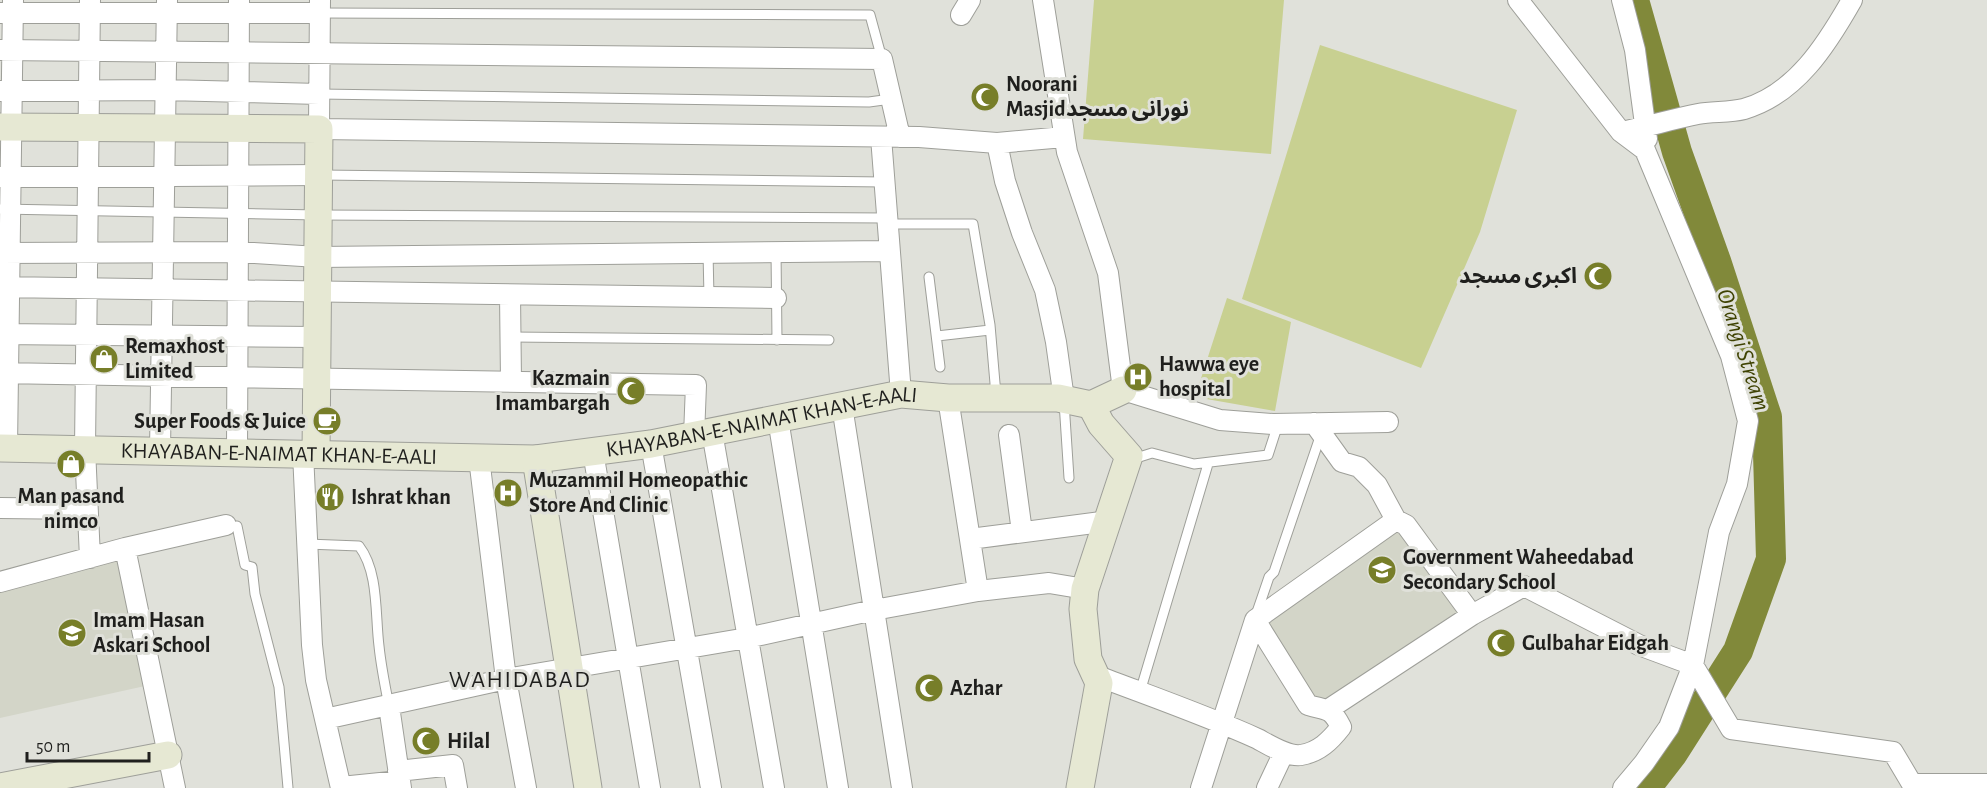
<svg xmlns="http://www.w3.org/2000/svg" width="1987" height="788" viewBox="0 0 1987 788" font-family="'Alegreya Sans','Noto Sans Arabic',sans-serif">
<style>
.built{fill:#d3d5c8}
.green{fill:#c8d091}
.lines{fill:none;stroke-linecap:round;stroke-linejoin:round}
.river{stroke:#81893a;stroke-width:30}
.lane-casing{stroke:#9e9f99;stroke-width:11}
.street-casing{stroke:#9e9f99;stroke-width:22}
.secondary-casing{stroke:#9e9f99;stroke-width:29}
.lane{stroke:#fff;stroke-width:9}
.street{stroke:#fff;stroke-width:20}
.secondary{stroke:#e6e8d3;stroke-width:27}
.labels{text-anchor:middle;dominant-baseline:central;stroke-width:6;stroke-linejoin:round;paint-order:stroke}
.poi-label{font-size:22px;font-weight:bold;fill:#1f1f1d;stroke:#e0e1da;text-anchor:start}
.street-label{font-size:22px;fill:#1f1f1d;stroke:#e0e1da}
.water-label{font-size:24px;font-style:italic;fill:#3e4202;stroke:#e0e1da}
.neighbourhood-label{font-size:24px;letter-spacing:1.5px;fill:#1f1f1d;stroke:#e0e1da}
</style>
<rect width="100%" height="100%" fill="#e0e1da"/>
<!-- built -->
<path class="built" d="M1396,520L1472,615L1318,708L1255,620Z
M125,548L154,684L0,718V582Z"/>
<!-- green -->
<path class="green" d="M1094,0H1284L1271,154L1083,139Z
M1320,45L1517,110L1480,232L1421,368L1242,299Z
M1227,298L1291,322L1275,411L1195,397Z"/>
<g class="lines">
<!-- river -->
<path class="river" d="M1634,0L1677,152L1716,261L1767,417L1771,559L1738,651L1673,753L1646,788"/>
<!-- lane casing -->
<g class="lane-casing">
<path id="lane" d="M320,13L870,15L882,59
M319,94L869,102L891,99
M321,175L884,182
M0,209L318,215L886,218
M887,224H973L990,325L996,395
M776,251L777,340
M708,252L709,297
M929,277L940,367
M937,336L990,330
M511,337L829,340
M1064,402L1069,478
M1130,460L1152,453L1194,464L1268,455L1278,424
M237,526L245,565L252,567L255,594L279,687L288,788
M307,544L359,546C379,572 375,615 379,646C381,666 385,686 389,706
M1256,615L1269,577L1274,572L1321,434
M1140,692L1208,464"/>
</g>
<!-- street casing -->
<g class="street-casing">
<path id="street" d="M320,0L319,129L919,137L997,143L1005,181L1022,233L1045,290L1056,342L1064,399
M1043,0L1067,152L1108,273L1123,390L1220,420L1273,424L1388,422
M1518,0L1621,132L1645,150L1731,356L1748,421L1737,484L1719,532L1693,665L1669,727L1644,763L1623,788
M1622,0L1635,50L1647,139
M0,13H320
M961,15L970,0
M0,50L882,59L900,137
M0,91L165,90L319,94
M1621,132C1647,127 1672,119 1698,114C1712,111 1729,113 1744,109C1796,94 1827,44 1852,0
M881,137L901,394
M997,143L1064,137
M0,177L319,175
M0,253L239,252L318,257L889,251
M0,287L776,298
M510,295L511,381
M0,334L317,337
M0,373L696,385L694,436
M948,398L978,591
M842,406L902,788
M778,419L838,788
M1314,423L1342,462L1359,467L1377,485L1396,520L1406,525L1472,615
M712,432L774,788
M1009,435L1022,532
M651,444L711,788
M7,448L13,0
M160,450L167,0
M237,451L239,0
M593,452L650,788
M303,453L312,645L316,680L341,788
M479,458L506,679L526,788
M0,508L87,509
M970,539L1109,521
M125,548L175,788
M90,558L85,449L90,0
M0,582L125,548L226,525
M1095,675C1150,696 1205,715 1258,739C1269,745 1288,757 1301,755C1319,752 1330,741 1341,727C1331,707 1328,711 1308,705L1255,620L1396,520
M389,706L401,788
M1329,709L1472,615L1524,586L1639,645L1693,665L1731,729L1893,752L1912,784H1987
M325,719L506,679L747,638L874,610L978,591L1049,583L1085,589
M398,771L453,765L457,788
M341,787L400,781
M1201,788L1255,620
M1267,788L1284,752"/>
</g>
<!-- secondary casing -->
<g class="secondary-casing">
<g id="secondary">
<path d="M0,127L319,129L316,454"/>
<path id="s1" d="M0,448L536,459L651,444L901,394L948,398H1058L1091,405L1123,390"/>
<path d="M536,459L588,788"/>
<path d="M0,787L168,755"/>
<path d="M1080,788L1099,683L1088,659L1083,609L1085,589L1129,456L1101,424L1091,405"/>
</g>
</g>
<!-- lane -->
<use href="#lane" class="lane"/>
<!-- street -->
<use href="#street" class="street"/>
<!-- secondary -->
<use href="#secondary" class="secondary"/>
</g>
<!-- icons -->
<defs>
<g id="mosque-disc" transform="scale(1.5)"><circle r="9.5" fill="#777e29" stroke="#e0e1da"/><path d="M3.5-4.9A6 6 0 1 0 3.5 4.9A5 5 0 1 1 3.5-4.9Z" fill="#fff"/></g>
<g id="shop-disc" transform="scale(1.5)"><circle r="9.5" fill="#777e29" stroke="#e0e1da"/><path d="M-5-2.5h2.3a2.7 3.5 0 0 1 5.4 0H5L5.5 6h-11ZM-1.5-2.5h3a1.5 2.3 0 0 0-3 0Z" fill="#fff"/></g>
<g id="hospital-disc" transform="scale(1.5)"><circle r="9.5" fill="#777e29" stroke="#e0e1da"/><path d="M-5-5h3v3.5h4V-5h3V5h-3V1.5h-4V5h-3Z" fill="#fff"/></g>
<g id="cafe-disc" transform="scale(1.5)"><circle r="9.5" fill="#777e29" stroke="#e0e1da"/><path d="M-5.5-4.5H6V0H3Q3 3.5 0 3.5H-2.5Q-5.5 3.5-5.5 0ZM3-3.2v2h1.7v-2ZM-6 4.5H4V6H-6Z" fill="#fff"/></g>
<g id="restaurant-disc" transform="scale(1.5)"><circle r="9.5" fill="#777e29" stroke="#e0e1da"/><path d="M-5-6h1v4h1v-4h1v4h1v-4h1v5L-1.5 .5V6h-2V.5L-5-1ZM5-6V6H3V1.5H1.5Q1.5-4 5-6Z" fill="#fff"/></g>
<g id="school-disc" transform="scale(1.5)"><circle r="9.5" fill="#777e29" stroke="#e0e1da"/><path d="M0-5L7-2L0 1L-7-2ZM-4 1L0 2.5L4 1V4Q0 6-4 4Z" fill="#fff"/></g>
</defs>
<g fill-rule="evenodd">
<use href="#mosque-disc" x="985" y="97"/>
<use href="#mosque-disc" x="1598" y="276"/>
<use href="#shop-disc" x="104" y="359"/>
<use href="#hospital-disc" x="1138" y="377"/>
<use href="#mosque-disc" x="631" y="391"/>
<use href="#cafe-disc" x="327" y="421"/>
<use href="#shop-disc" x="71" y="464"/>
<use href="#hospital-disc" x="508" y="493"/>
<use href="#restaurant-disc" x="330" y="497"/>
<use href="#school-disc" x="1382" y="570"/>
<use href="#school-disc" x="72" y="633"/>
<use href="#mosque-disc" x="1501" y="643"/>
<use href="#mosque-disc" x="929" y="688"/>
<use href="#mosque-disc" x="426" y="741"/>
</g>
<g class="labels">
<!-- poi labels -->
<g class="poi-label">
<text x="1006" y="84">Noorani<tspan x="1006" dy="25">Masjidنورانی مسجد</tspan></text>
<text x="1577" y="276" text-anchor="end">اکبری مسجد</text>
<text x="125" y="346">Remaxhost<tspan x="125" dy="25">Limited</tspan></text>
<text x="1159" y="364">Hawwa eye<tspan x="1159" dy="25">hospital</tspan></text>
<text x="610" y="378" text-anchor="end">Kazmain<tspan x="610" dy="25">Imambargah</tspan></text>
<text x="306" y="421" text-anchor="end">Super Foods &amp; Juice</text>
<text x="529" y="480">Muzammil Homeopathic<tspan x="529" dy="25">Store And Clinic</tspan></text>
<text x="71" y="496" text-anchor="middle">Man pasand<tspan x="71" dy="25">nimco</tspan></text>
<text x="351" y="497">Ishrat khan</text>
<text x="1403" y="557">Government Waheedabad<tspan x="1403" dy="25">Secondary School</tspan></text>
<text x="93" y="620">Imam Hasan<tspan x="93" dy="25">Askari School</tspan></text>
<text x="1522" y="643">Gulbahar Eidgah</text>
<text x="950" y="688">Azhar</text>
<text x="447" y="741">Hilal</text>
</g>
<!-- street labels -->
<g class="street-label">
<text stroke="none"><textPath href="#s1" startOffset="765">KHAYABAN-E-NAIMAT KHAN-E-AALI</textPath></text>
<text stroke="none"><textPath href="#s1" startOffset="279">KHAYABAN-E-NAIMAT KHAN-E-AALI</textPath></text>
</g>
<!-- water labels -->
<g class="water-label">
<text transform="translate(1743 350) rotate(72)">Orangi Stream</text>
</g>
<!-- neighbourhood labels -->
<g class="neighbourhood-label">
<text x="520" y="680">WAHIDABAD</text>
</g>
</g>
<!-- scale -->
<path d="M27 752v9h122v-9" fill="none" stroke="#1f1f1d" stroke-width="3"/>
<text x="36" y="752" font-size="18" fill="#1f1f1d" stroke="#e0e1da" stroke-width="4.5" paint-order="stroke">50 m</text>
</svg>
